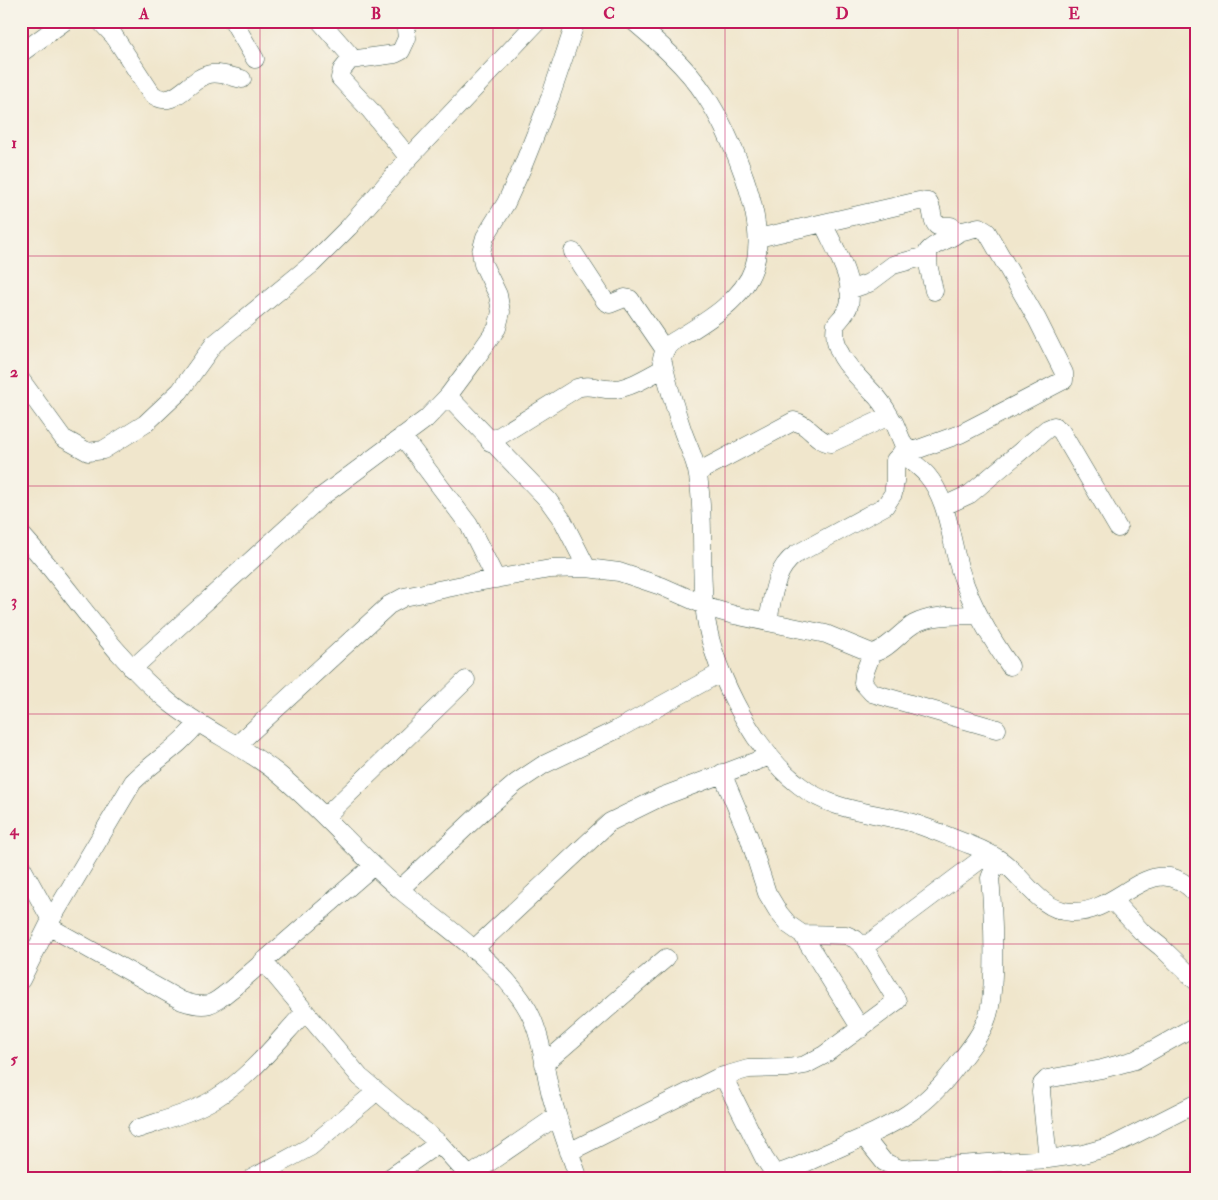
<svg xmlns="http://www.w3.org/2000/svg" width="1218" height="1200" viewBox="0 0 1218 1200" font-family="'IM FELL Double Pica',serif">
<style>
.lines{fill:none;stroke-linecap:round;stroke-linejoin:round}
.minor-casing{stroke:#3e564b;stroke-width:19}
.minor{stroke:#fff;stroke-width:18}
.grid{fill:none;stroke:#c2185b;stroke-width:1;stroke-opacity:0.55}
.neatline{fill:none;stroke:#c2185b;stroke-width:2}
.grid-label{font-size:16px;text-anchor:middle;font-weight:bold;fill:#c2185b}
</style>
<rect width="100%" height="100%" fill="#f7f3e8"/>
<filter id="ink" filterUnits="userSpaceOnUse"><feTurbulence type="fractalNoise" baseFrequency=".02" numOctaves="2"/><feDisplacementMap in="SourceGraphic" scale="10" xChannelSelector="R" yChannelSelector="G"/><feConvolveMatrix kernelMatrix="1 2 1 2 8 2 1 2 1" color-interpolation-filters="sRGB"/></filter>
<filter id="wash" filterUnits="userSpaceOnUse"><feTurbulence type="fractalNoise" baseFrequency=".0096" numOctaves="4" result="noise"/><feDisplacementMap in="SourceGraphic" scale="20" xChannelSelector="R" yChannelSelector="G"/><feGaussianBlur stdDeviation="1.12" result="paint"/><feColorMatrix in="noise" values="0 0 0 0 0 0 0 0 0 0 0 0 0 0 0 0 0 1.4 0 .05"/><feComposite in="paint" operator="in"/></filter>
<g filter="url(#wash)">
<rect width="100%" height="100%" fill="#f0e6cc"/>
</g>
<g filter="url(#ink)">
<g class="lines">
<!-- minor casing -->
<g class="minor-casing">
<path id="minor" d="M100,21L114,36L152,94C174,112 189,78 210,74C221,72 232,77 242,79
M233,21L255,59
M320,21L349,54L350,60L342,70L340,78L370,110L409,158
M633,21C659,43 686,66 705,95C731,134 769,221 754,267C742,303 700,325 671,343L665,350L662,358C667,383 675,408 683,432C688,446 696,461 698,476C705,518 700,561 704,603C709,664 751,748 799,785C830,810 870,812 906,821C928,827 949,837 971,845C981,849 994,855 1003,862C1025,879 1040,910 1071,912C1120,915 1153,844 1197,895
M21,53L65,21
M350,60L395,54L401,51L407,38L405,21
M823,223C833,246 855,279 849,305C847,313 841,318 836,324C830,354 856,374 873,393C881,400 886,409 891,418
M573,252L605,301L610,304L625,298L630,299L665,350
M849,290L869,283L893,265L926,256
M934,291L928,264V251C936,241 950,241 959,232
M21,380L63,438L88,452L103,450L145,424L180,391L214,344L312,264L349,227L409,158L538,21
M448,396L548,500L563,521L587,568
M402,436L469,525L496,579
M490,442L577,388C591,383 602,391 616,389C632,387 649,376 664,368
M901,453C910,460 920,467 927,475C950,502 950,544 962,576C973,609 990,637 1010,666
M698,472L794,421C809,424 816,442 831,443L887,417L894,422L904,446L913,451L960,434L1064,380V373L1037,319L987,232L979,227L959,232L951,226H937C930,219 934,209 928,202L919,201L758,238
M944,506L970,494L1047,429L1054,426L1061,431L1118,528
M21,534C72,589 111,655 169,702C202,729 242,745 276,772C322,809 358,855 404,893C444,926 502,964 528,1010C542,1035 544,1068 551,1095C559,1124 569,1151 579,1179
M768,621C773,597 774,570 795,555L885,506L893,494L895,481V460L906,449
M872,653L864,674L863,683L872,693L997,729
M132,669L321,497L426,419L448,396L474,361L497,328L501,312L498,295L483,264L481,252L485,237L506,203L522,168L550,98L576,21
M238,744L389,605L404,597L472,583L550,569L587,568L619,572L661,586L713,609L734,615L826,634L872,653C887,651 900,632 914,624C932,614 957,616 977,615
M325,817L466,680
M21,866L51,920
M400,889L482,812L516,783L543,765L618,729L720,673
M1113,901L1141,931L1161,947L1197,982
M48,926L182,1001C209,1010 213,1004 234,987L373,866
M802,934L861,1029
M864,947L988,854
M473,950L610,822L661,797L770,756
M263,961L360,1077L439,1143L469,1176
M21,980L51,920L133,782C154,761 179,747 197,724
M544,1064L666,958
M723,1076L764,1158L772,1170L778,1173C797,1168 815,1158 834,1150C892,1125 924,1113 961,1060C971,1047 982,1033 987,1018C997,992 993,909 990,878L994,868L1003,862
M137,1129C163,1120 192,1113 216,1098C250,1077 277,1042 304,1013
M864,1137L884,1162L900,1169L1048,1159L1083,1154L1112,1146L1197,1103
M569,1152L717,1078L748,1069L788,1068L805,1065L824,1055L897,1001L864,947L855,939L846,935L802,934L789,925L779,913L767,893L749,837L722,773
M1048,1159L1041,1092L1042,1084L1047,1079L1102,1069L1135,1060L1197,1025
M251,1179L310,1147L377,1091
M388,1179L439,1143
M465,1179L557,1116"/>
</g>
<!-- minor -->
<use href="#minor" class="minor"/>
</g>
</g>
<!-- grid -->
<path class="grid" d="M260,21V1179M493,21V1179M725,21V1179M958,21V1179M21,256H1197M21,486H1197M21,714H1197M21,944H1197"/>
<!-- margin -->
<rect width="1218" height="1200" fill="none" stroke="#f7f3e8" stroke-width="55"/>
<rect x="28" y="28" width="1162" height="1144" class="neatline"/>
<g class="grid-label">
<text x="144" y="19">A</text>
<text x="376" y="19">B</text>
<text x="609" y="19">C</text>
<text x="842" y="19">D</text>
<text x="1074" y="19">E</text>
<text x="14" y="148">1</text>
<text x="14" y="377">2</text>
<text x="14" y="606">3</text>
<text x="14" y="835">4</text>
<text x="14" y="1064">5</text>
</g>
</svg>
